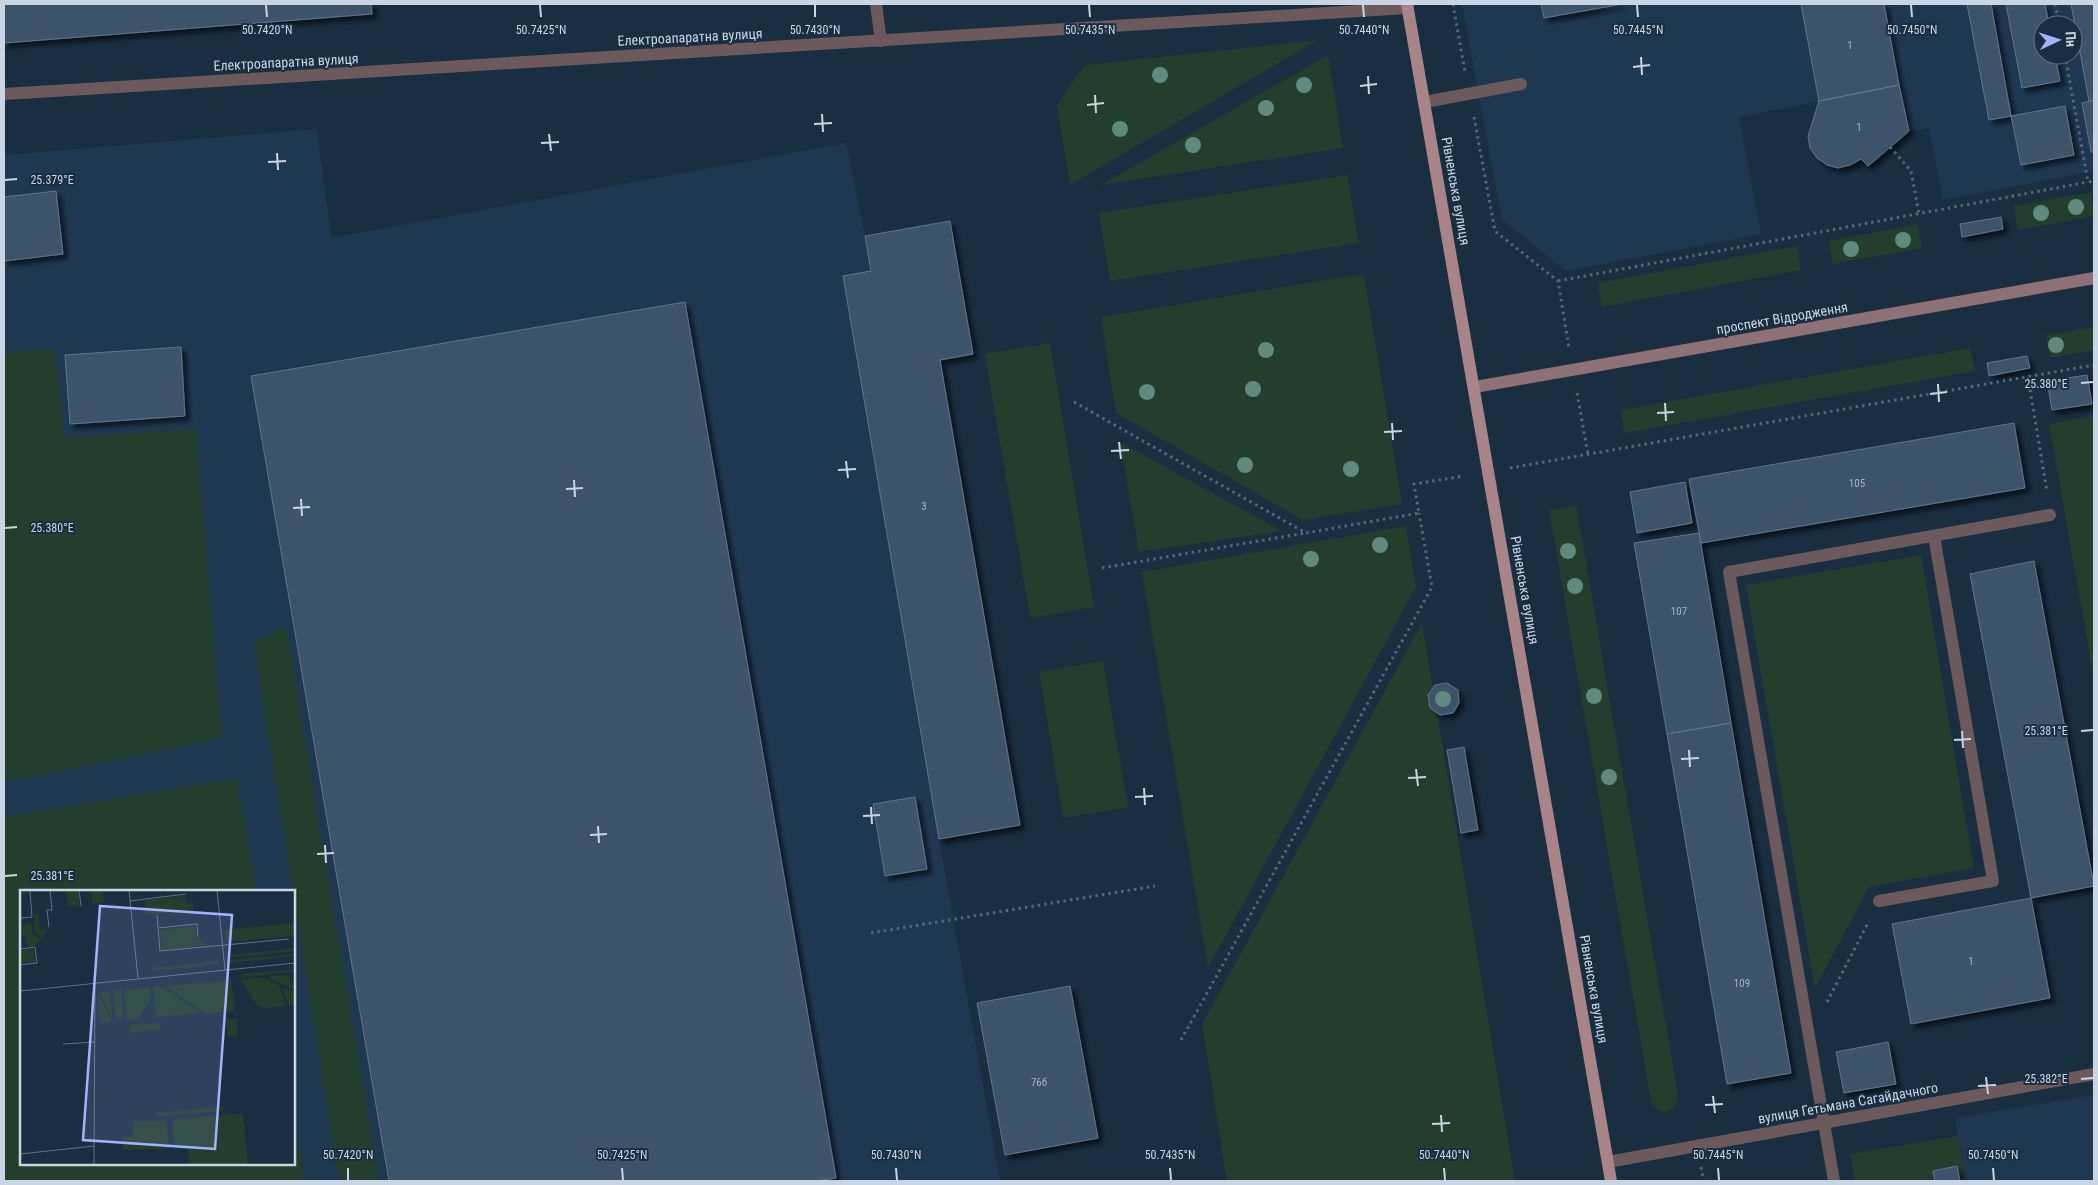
<svg xmlns="http://www.w3.org/2000/svg" width="2098" height="1185" viewBox="0 0 2098 1185" font-family="'Roboto Condensed',sans-serif">
<style>
.built{fill:#1f3851;fill-rule:evenodd}
.green{fill:#233e2c}
.building{fill:#3d5269;stroke:#5f768d;fill-rule:evenodd;filter:url(#shadow)}
.lines{fill:none;stroke-linecap:round;stroke-linejoin:round}
.path{stroke:#556779;stroke-width:3;stroke-dasharray:2.5 4;stroke-linecap:butt}
.lane{stroke:#6b595b;stroke-width:12}
.street{stroke:#6b595b;stroke-width:12}
.secondary{stroke:#8d7174;stroke-width:12}
.primary{stroke:#a88488;stroke-width:12}
.tree{fill:#608a7d}
.ticks{fill:none;stroke:#c9d5e3;stroke-width:2}
.labels{text-anchor:middle;dominant-baseline:central;stroke-width:4;stroke-linejoin:round;paint-order:stroke}
.number-label{font-size:11px;fill:#a6b4c4}
.street-label{font-size:14px;fill:#c9d5e3;stroke:#1a2e42}
.inset-road{fill:none;stroke:#607182;stroke-width:1}
.view{fill:#a0b3fd;fill-opacity:0.15;stroke:#a0b3fd;stroke-width:2.5}
.inset-edge{fill:none;stroke:#c9d5e3;stroke-width:2.5}
.ticks-label{font-size:12px;text-anchor:middle;fill:#c9d5e3;stroke:#1a2e42;stroke-width:4;stroke-linejoin:round;paint-order:stroke}
</style>
<defs>
<filter id="shadow"><feDropShadow dx="4.5" dy="4.5" stdDeviation="2.5" flood-color="#0009"/></filter>
</defs>
<rect width="100%" height="100%" fill="#1a2e42"/>
<!-- built -->
<path class="built" d="M1462,4H2094V171L1943,200L1929,128L1909,131L1899,86L1739,117L1761,234L1566,271L1502,219ZM2043,25H2073V55H2043Z
M317,129L331,238L846,143L865,236L950,221L973,354L940,360L1020,825L939,839L1000,1181H4V155ZM21,891H294V1164H21Z
M2094,1095V1181H1966L1955,1118Z"/>
<!-- green -->
<path class="green" d="M1318,40L1070,185L1057,105L1085,65Z
M1328,55L1343,148L1101,185Z
M1347,175L1359,243L1110,281L1099,213Z
M2091,192L2094,216L2018,230L2014,206Z
M1917,224L1922,248L1833,264L1829,241Z
M1797,246L1801,270L1602,307L1598,283Z
M1364,274L1402,504L1303,520L1116,413L1101,317Z
M2094,327V350L2050,358L2046,335Z
M1050,343L1094,607L1030,618L985,354Z
M54,348L65,437L196,429L222,738L17,780L4,778V353Z
M1970,348L1975,371L1624,433L1621,410Z
M2094,416V680L2049,424Z
M1120,442L1282,531L1139,552Z
M1576,505L1678,1096C1675,1114 1660,1117 1651,1101L1549,510Z
M1406,526L1416,587L1208,968L1142,572Z
M1921,555L1974,868L1869,887L1815,988L1746,585Z
M1422,623L1515,1181H1227L1202,1024Z
M286,626L379,1181H339L254,644Z
M1103,661L1128,807L1063,818L1039,672Z
M237,778L256,891H21V1164H294V1117L305,1181H4V817Z
M1958,1136L1966,1181H1855L1850,1154Z"/>
<!-- building -->
<path class="building" d="M4,4H371L372,14L4,43Z
M1541,4H1622L1544,18Z
M1801,4H1884L1899,85L1819,101Z
M1967,4H1991L2011,116L1989,120Z
M2006,4H2045L2049,25H2043V55H2055L2060,81L2022,88Z
M2071,4H2094V100L2089,101Z
M1899,85L1909,131L1868,166L1861,159L1850,165L1838,168L1827,165L1817,158L1810,148L1808,136L1819,101Z
M2094,100V152H2091L2082,103Z
M2065,106L2074,155L2021,165L2011,116Z
M56,191L63,254L4,261V197Z
M2001,217L2003,229L1962,237L1960,224Z
M950,221L973,354L940,360L1020,825L939,839L843,276L871,271L865,236Z
M685,302L836,1178L816,1181H389L251,376Z
M181,347L185,416L70,424L65,355Z
M2027,356L2030,368L1989,376L1987,363Z
M2087,375L2092,404L2052,410L2047,381Z
M2014,423L2025,488L1701,543L1689,479Z
M1685,482L1692,523L1637,533L1630,492Z
M1699,533L1731,723L1667,734L1634,543Z
M2034,561L2094,886L2031,898L1970,574Z
M1447,683L1458,690L1459,703L1453,713L1440,715L1430,708L1428,695L1435,685ZM1441,694L1448,696L1446,703L1442,704L1439,701L1438,698Z
M1731,723L1791,1073L1727,1084L1667,734Z
M1464,747L1478,830L1461,833L1447,750Z
M915,797L927,869L885,876L873,804Z
M2031,898L2050,998L1911,1024L1892,924Z
M1070,986L1098,1138L1005,1155L977,1003Z
M1888,1042L1896,1084L1844,1093L1836,1052Z
M1957,1166L1960,1181H1935L1933,1171Z"/>
<g class="lines">
<!-- path -->
<path class="path" d="M1453,4L1465,72
M2055,4L2059,25
M2065,55L2088,182L2094,181
M1474,117L1495,231L1558,281L1569,348
M1890,147L1911,171L1919,214
M1558,281L2088,182
M2028,377L2047,492
M1577,393L1588,454
M1074,402L1306,533L1419,513L1414,484L1464,476
M1510,468L2094,365
M1102,568L1305,533
M871,933L1155,886
M1827,1002L1869,921
M1181,1040L1432,587L1419,513
M1701,1167L1704,1181"/>
<!-- lane -->
<path class="lane" d="M876,4L881,41
M1425,102L1521,84
M1879,901L1993,881L1934,536
M1834,1181L1729,572L2050,515"/>
<!-- street -->
<path class="street" d="M4,94L1408,8
M1608,1162L2094,1074"/>
<!-- secondary -->
<path class="secondary" d="M1475,387L2094,278"/>
<!-- primary -->
<path class="primary" d="M1407,4L1611,1181"/>
</g>
<!-- trees -->
<g class="tree">
<circle cx="1160" cy="75" r="8"/>
<circle cx="1304" cy="85" r="8"/>
<circle cx="1266" cy="108" r="8"/>
<circle cx="1120" cy="129" r="8"/>
<circle cx="1193" cy="145" r="8"/>
<circle cx="2076" cy="207" r="8"/>
<circle cx="2041" cy="213" r="8"/>
<circle cx="1903" cy="240" r="8"/>
<circle cx="1851" cy="249" r="8"/>
<circle cx="2056" cy="345" r="8"/>
<circle cx="1266" cy="350" r="8"/>
<circle cx="1253" cy="389" r="8"/>
<circle cx="1147" cy="392" r="8"/>
<circle cx="1245" cy="465" r="8"/>
<circle cx="1351" cy="469" r="8"/>
<circle cx="1380" cy="545" r="8"/>
<circle cx="1568" cy="551" r="8"/>
<circle cx="1311" cy="559" r="8"/>
<circle cx="1575" cy="586" r="8"/>
<circle cx="1594" cy="696" r="8"/>
<circle cx="1443" cy="699" r="8"/>
<circle cx="1609" cy="777" r="8"/>
</g>
<!-- ticks -->
<path class="ticks" d="M266,5L267,17M540,5L541,17M815,5V17M1089,5L1090,17M1363,5L1364,17M1637,5L1638,17M1911,5L1912,17M1641,57L1642,75M1633,67L1650,65M1368,76L1369,94M1360,86L1377,84M1095,95L1096,113M1087,105L1104,103M822,114L823,132M814,124L832,123M549,134L551,151M541,143L559,142M277,153L278,170M268,162L286,161M5,180L17,179M2081,383L2093,382M1938,384L1939,402M1930,394L1947,392M1665,403L1666,421M1657,413L1674,412M1392,423L1393,440M1384,432L1402,431M1119,442L1121,459M1111,451L1129,450M846,461L848,478M838,470L856,469M574,480L575,497M566,489L583,488M301,499L302,516M293,508L310,507M5,528L17,527M1962,731L1963,748M2081,731L2093,730M1954,740L1971,739M1689,750L1690,767M1681,759L1699,758M1416,769L1418,786M1408,778L1426,777M1144,788L1145,805M1135,797L1153,796M871,807L872,824M863,816L880,815M598,826L599,843M590,835L607,834M325,845L326,863M317,854L334,853M5,876L17,875M1986,1077L1988,1094M2081,1079L2093,1078M1978,1086L1996,1085M1713,1096L1715,1113M1705,1105L1723,1104M1441,1115L1442,1132M1432,1124L1450,1123M348,1168V1180M622,1168L623,1180M896,1168L897,1180M1170,1168L1171,1180M1444,1168L1445,1180M1718,1168L1719,1180M1993,1168L1994,1180"/>
<g class="labels">
<!-- number labels -->
<g class="number-label">
<text x="1850" y="45">1</text>
<text x="1859" y="127">1</text>
<text x="1857" y="483">105</text>
<text x="924" y="506">3</text>
<text x="1679" y="611">107</text>
<text x="1971" y="961">1</text>
<text x="1742" y="983">109</text>
<text x="1039" y="1082">76б</text>
</g>
<!-- street labels -->
<g class="street-label">
<text transform="translate(690 37) rotate(-3)">Електроапаратна вулиця</text>
<text transform="translate(286 62) rotate(-3)">Електроапаратна вулиця</text>
<text transform="translate(1456 191) rotate(80)">Рівненська вулиця</text>
<text transform="translate(1782 318) rotate(-10)">проспект Відродження</text>
<text transform="translate(1525 590) rotate(80)">Рівненська вулиця</text>
<text transform="translate(1594 989) rotate(80)">Рівненська вулиця</text>
<text transform="translate(1848 1103) rotate(-10)">вулиця Гетьмана Сагайдачного</text>
</g>
</g>
<!-- overview -->
<g transform="translate(20 890)">
<rect width="275" height="275" fill="#1a2e42"/>
<path d="M46,0H58L59,15L48,17ZM71,0H82L84,12L72,14ZM166,6L167,13L174,12V20L126,25L125,10ZM14,23H18L20,40L27,39L22,49L15,42ZM11,33L12,43L21,50L14,56L7,57L5,46H0V34ZM274,33L275,46L206,52L205,40ZM175,36L177,48L188,55L142,60L140,40ZM275,58V61L210,68V65ZM13,59L15,72L0,74V60ZM275,64V66L209,73L208,70ZM199,71V74L132,81V78ZM275,79V82L220,87L222,84ZM269,85L275,100L246,87ZM241,87L259,95L266,116L243,118L236,114L220,90ZM211,90L216,118L212,122L187,124L144,96ZM140,96L181,123L136,127L133,97ZM130,97L131,109L118,129L107,130L104,100ZM262,97L275,103V115H268ZM101,100L103,128L96,129L93,101ZM90,101L92,129L80,102ZM78,103L92,132L83,133L79,129ZM217,128L218,146L208,147L206,129ZM140,133V140L110,143V135ZM206,216L202,221L137,227L135,223ZM223,223L228,275H169L168,259H155L152,230ZM113,231H147L149,259L103,260L102,247L112,246Z" fill="#233e2c"/>
<path class="inset-road" d="M59,0L61,16M109,0L118,88M197,0L205,80M110,11L166,4M137,25L140,61L269,49M0,28L12,27L10,0M29,37L27,20H32L30,0M138,38L177,34L178,47M0,59L15,57L17,73L0,75M0,101L275,73M43,154L75,152M0,264L74,256M74,275L75,93"/>
<path class="view" d="M80,16L212,25L195,259L63,250Z"/>
<rect width="275" height="275" class="inset-edge"/>
</g>
<g class="ticks-label">
<text x="267" y="34">50.7420°N</text>
<text x="541" y="34">50.7425°N</text>
<text x="815" y="34">50.7430°N</text>
<text x="1090" y="34">50.7435°N</text>
<text x="1364" y="34">50.7440°N</text>
<text x="1638" y="34">50.7445°N</text>
<text x="1912" y="34">50.7450°N</text>
<text x="52" y="184">25.379°E</text>
<text x="2046" y="388">25.380°E</text>
<text x="52" y="532">25.380°E</text>
<text x="2046" y="735">25.381°E</text>
<text x="52" y="880">25.381°E</text>
<text x="2046" y="1083">25.382°E</text>
<text x="348" y="1159">50.7420°N</text>
<text x="622" y="1159">50.7425°N</text>
<text x="896" y="1159">50.7430°N</text>
<text x="1170" y="1159">50.7435°N</text>
<text x="1444" y="1159">50.7440°N</text>
<text x="1718" y="1159">50.7445°N</text>
<text x="1993" y="1159">50.7450°N</text>
</g>
<!-- border -->
<rect width="2098" height="1185" fill="none" stroke="#c9d5e3" stroke-width="10"/>
<!-- north arrow -->
<g transform="translate(2058 40) rotate(86)"><circle r="24" fill="#1a2e42" stroke="#607182"/>
<path d="M0-4L9 19L0 12L-9 19Z" fill="#a0b3fd"/>
<text y="-8" font-size="14" font-weight="bold" text-anchor="middle" fill="#c9d5e3">Пн</text>
</g>
</svg>
